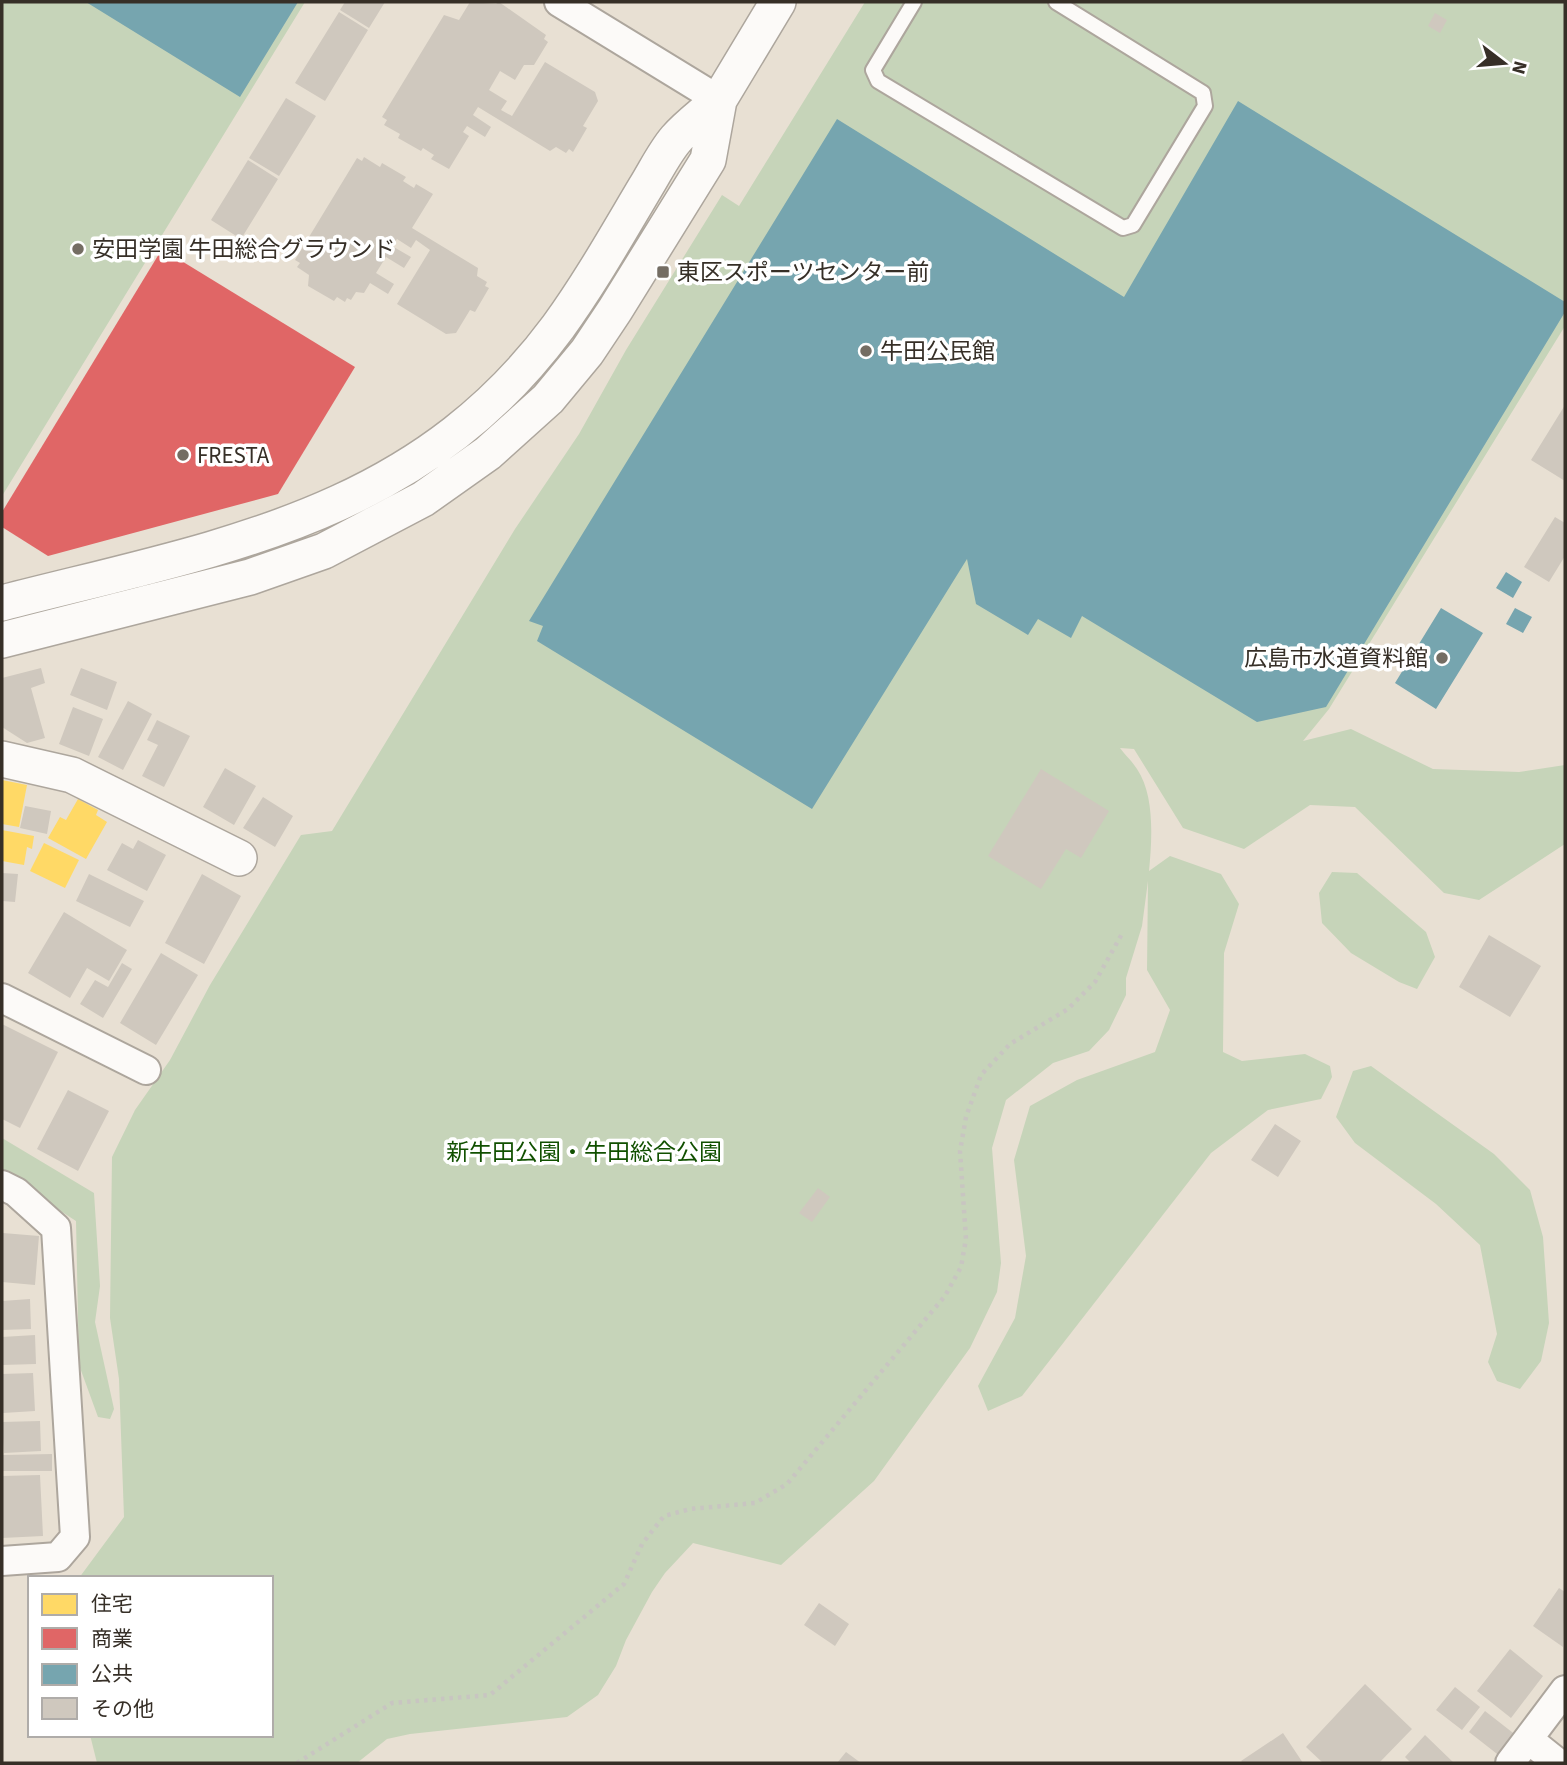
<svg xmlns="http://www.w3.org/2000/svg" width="1567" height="1765" viewBox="0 0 1567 1765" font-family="'Source Sans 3','Noto Sans JP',sans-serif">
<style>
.green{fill:#c6d4b9}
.homes{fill:#ffd966}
.shops{fill:#e06666}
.public{fill:#76a5af}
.building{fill:#cfc8be}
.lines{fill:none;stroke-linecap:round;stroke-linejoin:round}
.service-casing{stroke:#ada69d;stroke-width:18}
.minor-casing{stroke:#ada69d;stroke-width:32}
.tertiary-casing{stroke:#ada69d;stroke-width:38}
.path{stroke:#c8c5c1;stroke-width:4.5;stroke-dasharray:3.5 5;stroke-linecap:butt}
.service{stroke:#fcfaf8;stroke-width:14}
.minor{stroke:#fcfaf8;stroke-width:28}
.tertiary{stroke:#fcfaf8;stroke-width:35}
.poi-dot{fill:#746d63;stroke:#fff;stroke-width:2.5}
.labels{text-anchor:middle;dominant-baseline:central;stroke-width:7;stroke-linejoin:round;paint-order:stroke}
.poi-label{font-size:23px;fill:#362f27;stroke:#fff;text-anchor:start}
.park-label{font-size:23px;fill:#115000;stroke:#fff}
</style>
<rect width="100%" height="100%" fill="#e8e0d3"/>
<!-- green -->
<path class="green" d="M2,2H305L2,496Z
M865,2H1565V326L1329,709L1303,741L1351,729L1433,769L1519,772L1565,765V844L1479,900L1444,893L1355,807L1310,805L1244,849L1183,828L1134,749L1120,748C1125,755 1132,761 1137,769C1155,795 1152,840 1149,871L1170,856L1221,874L1239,904L1224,953L1223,1052L1242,1061L1305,1054L1330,1066L1332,1077L1321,1099L1268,1110L1211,1153L1022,1396L988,1411L978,1386L1015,1318L1026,1256L1014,1160L1030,1106L1077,1080L1155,1052L1170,1010L1147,970L1148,881L1142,926L1126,978V995L1109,1030L1089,1051L1053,1063L1006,1100L992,1148L1001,1263L997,1292L970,1348L874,1481L781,1565L693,1543L665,1573L652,1592L626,1640L616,1666L598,1695L567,1717L410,1734L387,1739L357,1763H97L90,1735H271V1578H79L124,1517L119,1379L110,1318L112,1157L135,1110L170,1060L210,985L301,835L332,831L515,529L579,434L626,350L722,195L739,206Z
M1332,872L1357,873L1426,932L1435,957L1417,989L1399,982L1351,953L1322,923L1319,893Z
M1371,1066L1494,1154L1530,1190L1543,1237L1549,1323L1541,1361L1520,1389L1497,1381L1488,1362L1497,1334L1480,1245L1436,1204L1355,1143L1336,1117L1353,1071Z
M2,1138L94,1193L100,1286L95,1322L114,1409L110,1419L98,1417L79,1365L76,1221L2,1173Z"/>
<!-- homes -->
<path class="homes" d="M2,780L27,785L19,827L2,824Z
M78,799L98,810L96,815L107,822L86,859L48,838L60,817L66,820Z
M2,830L34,836L32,849L27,847L24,865L2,861Z
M44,843L79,860L65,888L30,871Z"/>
<!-- shops -->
<path class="shops" d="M162,249L355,367L278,494L48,556L2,527V512Z"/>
<!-- public -->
<path class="public" d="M86,2H298L240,97Z
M1238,101L1565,302V312L1326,707L1257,722L1082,616L1071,638L1038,619L1028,635L976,604L967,559L812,809L537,641L543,626L529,621L837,119L1124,297Z
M1506,572L1522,582L1513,598L1496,588Z
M1441,608L1483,633L1436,709L1395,683Z
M1515,608L1532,617L1523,633L1506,624Z"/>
<!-- building -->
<path class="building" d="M345,2H385L369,28L340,10Z
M470,2L496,4L499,2L546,35L544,39L548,42L534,65H524L515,80L500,71L489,90L507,101L501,110L512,116L545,62L595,92L598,101L583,126L587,128L573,152L569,149L566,153L556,147L550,151L478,107L473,115L491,127L485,137L467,126L463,132L469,136L449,169L431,159L434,155L423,148L421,151L398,138L400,134L384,125L387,120L382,117L444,15L459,20Z
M339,12L368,30L325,101L295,83Z
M1435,13L1447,20L1440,33L1428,26Z
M286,98L316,116L279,176L249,158Z
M364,157L380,167L382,163L406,177L403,181L414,188L416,184L433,194L412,228L478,268L477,276L487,282L485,286L489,288L475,312L470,310L456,333L446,334L397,304L430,250L416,240L411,248L397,239L392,246L411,257L404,268L386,257L376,273L394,284L388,294L370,283L364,293L356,292L351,300L347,298L345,302L337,297L334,301L308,286L309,275L297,267L300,263L295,260L357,158L362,161Z
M248,160L278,179L241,239L211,220Z
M1565,405V481L1531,460Z
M1555,517L1565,523V556L1549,582L1524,567Z
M41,668L45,683L31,688L45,738L27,743L2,727V678Z
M81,668L117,682L107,710L70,695Z
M128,701L152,714L123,770L98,757Z
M73,707L103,719L89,756L59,744Z
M157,720L190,736L164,787L142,776L158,745L147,740Z
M225,768L256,786L234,825L203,807Z
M1041,769L1109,811L1081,858L1066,849L1041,889L988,856Z
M263,797L293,816L275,847L243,828Z
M25,806L51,811L47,834L20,828Z
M138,840L166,855L147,891L107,870L122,843L133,849Z
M2,873L18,874L15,902L2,901Z
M89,874L144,901L130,927L76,901Z
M202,874L241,896L204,964L165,943Z
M64,912L127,950L109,981L87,968L70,998L28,973Z
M1489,935L1541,966L1510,1017L1459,987Z
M161,953L198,975L156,1045L120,1023Z
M122,963L132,969L103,1018L80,1004L95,980L108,987Z
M2,1024L58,1052L20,1128L2,1119Z
M68,1090L109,1111L78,1171L37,1149Z
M1275,1124L1301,1141L1278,1177L1251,1160Z
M818,1188L830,1197L812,1222L799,1213Z
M3,1233L39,1236L35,1285L2,1282Z
M30,1299L31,1329L2,1330V1301Z
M35,1335L36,1364L2,1365V1337Z
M33,1373L35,1411L3,1413L2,1374Z
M40,1421L41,1451L4,1453L2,1422Z
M52,1454V1471H3V1455Z
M40,1475L43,1536L2,1538V1476Z
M1559,1588L1565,1592L1563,1647L1533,1626Z
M819,1603L849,1624L835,1646L804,1625Z
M1510,1649L1543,1676L1511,1718L1477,1691Z
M1365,1684L1412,1729L1379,1763H1323L1306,1747Z
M1455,1687L1480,1707L1462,1730L1436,1710Z
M1485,1711L1517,1736L1501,1757L1469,1732Z
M1283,1733L1303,1763H1243L1241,1761Z
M1425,1735L1454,1763H1411L1405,1757Z
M846,1752L861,1763H837Z"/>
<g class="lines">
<!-- service casing -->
<g class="service-casing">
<path id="service" d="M914,2L873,70L878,81L1123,228L1133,225L1205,106L1203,93L1056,2"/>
</g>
<!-- minor casing -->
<g class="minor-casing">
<path id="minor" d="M559,2L719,100
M2,998L146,1070
M2,1185L16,1192L56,1228L75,1537L58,1557L2,1561
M1528,1739L1558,1763
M1510,1763L1565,1690"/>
</g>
<!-- tertiary casing -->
<g class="tertiary-casing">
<path id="tertiary" d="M2,603C216,548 416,519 558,327C590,283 617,235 645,188C655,172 664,153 676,139C688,125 705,113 719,100
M2,640L250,577L324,551L423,499L488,453L548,399L587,352L615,310L708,160L719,100L778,2
M2,759L72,775L239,858"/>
</g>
<!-- path -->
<path class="path" d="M297,1763L392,1703L490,1695L624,1584L642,1544L664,1516L690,1509L755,1503L787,1484L945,1296L961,1267L966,1239L960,1151L966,1117L981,1075L1010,1044L1068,1009L1095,982L1123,932"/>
<!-- service -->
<use href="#service" class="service"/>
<!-- minor -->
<use href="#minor" class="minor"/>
<!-- tertiary -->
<use href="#tertiary" class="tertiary"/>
</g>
<!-- markers -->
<g class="poi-dot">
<circle cx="78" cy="249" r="7"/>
<rect x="656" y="265" width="14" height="14" rx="3.5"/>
<circle cx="866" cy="351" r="7"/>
<circle cx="183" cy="455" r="7"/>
<circle cx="1442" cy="658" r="7"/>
</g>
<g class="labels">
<!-- poi labels -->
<g class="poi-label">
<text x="92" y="249">安田学園 牛田総合グラウンド</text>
<text x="677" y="272">東区スポーツセンター前</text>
<text x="880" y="351">牛田公民館</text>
<text x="197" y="455">FRESTA</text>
<text x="1428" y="658" text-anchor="end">広島市水道資料館</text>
</g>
<!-- park labels -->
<g class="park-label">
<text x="584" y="1152">新牛田公園・牛田総合公園</text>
</g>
</g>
<!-- border -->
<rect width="1567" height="1765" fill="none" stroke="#362f27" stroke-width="7"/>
<!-- legend -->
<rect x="28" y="1576" width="245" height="161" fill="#ffffff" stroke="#afaca9" stroke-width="2"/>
<rect x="42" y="1594" width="35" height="21" fill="#ffd966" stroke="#afaca9" stroke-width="2"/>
<text x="91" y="1611" font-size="21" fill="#362f27">住宅</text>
<rect x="42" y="1628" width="35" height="21" fill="#e06666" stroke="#afaca9" stroke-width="2"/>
<text x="91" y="1646" font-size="21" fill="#362f27">商業</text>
<rect x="42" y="1664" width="35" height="21" fill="#76a5af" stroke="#afaca9" stroke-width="2"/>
<text x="91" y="1681" font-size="21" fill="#362f27">公共</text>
<rect x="42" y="1698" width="35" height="21" fill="#cfc8be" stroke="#afaca9" stroke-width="2"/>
<text x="91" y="1716" font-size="21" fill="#362f27">その他</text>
<!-- north arrow -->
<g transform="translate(1504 63) rotate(106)" stroke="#ffffff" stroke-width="5" paint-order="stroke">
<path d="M0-5L12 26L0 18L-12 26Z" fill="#362f27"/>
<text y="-10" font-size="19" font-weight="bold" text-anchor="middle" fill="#362f27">N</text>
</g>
</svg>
